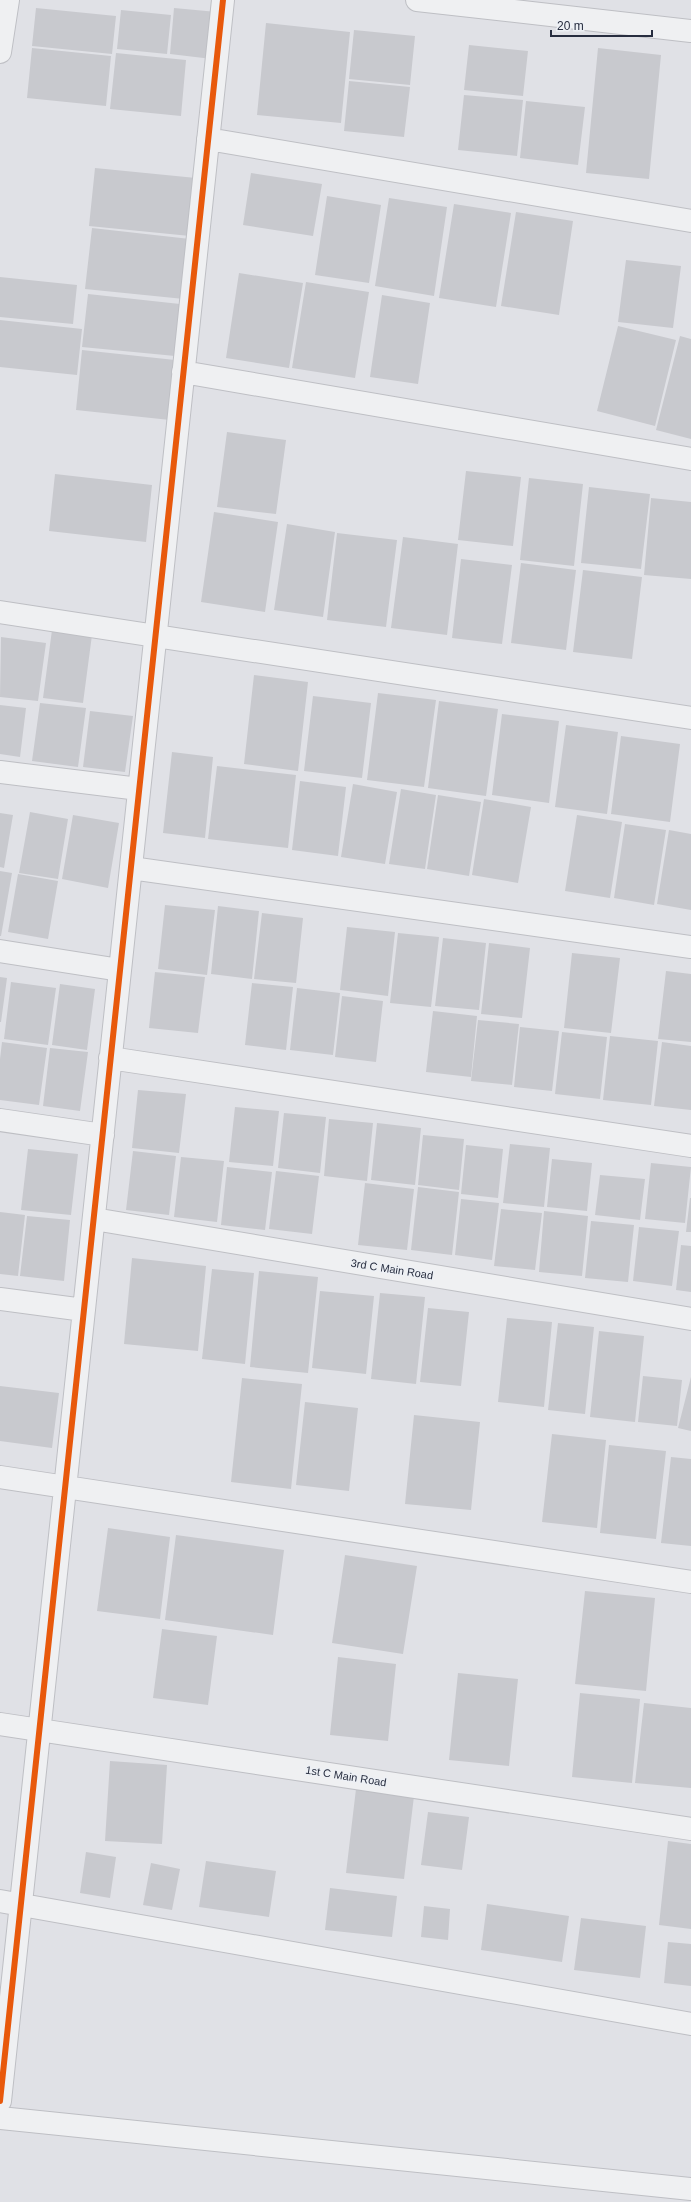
<svg xmlns="http://www.w3.org/2000/svg" width="691" height="2202" viewBox="0 0 691 2202" font-family="Helvetica,sans-serif">
<style>
.building{fill:#c8c9ce}
.lines{fill:none;stroke-linecap:round;stroke-linejoin:round}
.minor-casing{stroke:#bebfc4;stroke-width:24}
.minor{stroke:#eff0f2;stroke-width:22}
.cycleway-casing{stroke:#edf0f5;stroke-width:8}
.cycleway{stroke:#e8590c;stroke-width:6}
.labels{text-anchor:middle;dominant-baseline:central;stroke-width:3;stroke-linejoin:round;paint-order:stroke}
.street-label{font-size:11px;fill:#272d3f;stroke:#edf0f5}
</style>
<rect width="100%" height="100%" fill="#e0e1e6"/>
<!-- building -->
<path class="building" d="M36,8L116,16L112,54L32,46Z
M174,8L217,12L212,59L170,54Z
M121,10L171,15L167,54L117,49Z
M266,23L350,32L341,123L257,115Z
M354,30L415,36L410,85L349,79Z
M469,45L528,51L523,96L464,90Z
M32,48L111,56L106,106L27,98Z
M598,48L661,55L649,179L586,173Z
M116,53L186,60L181,116L110,109Z
M349,81L410,87L404,137L344,131Z
M464,95L523,100L517,156L458,150Z
M526,101L585,107L578,165L520,158Z
M95,168L196,178L190,236L89,226Z
M251,173L322,184L313,236L243,225Z
M327,196L381,205L369,283L315,275Z
M389,198L447,207L434,296L375,286Z
M454,204L511,213L496,307L439,298Z
M516,212L573,221L559,315L501,306Z
M92,228L190,239L184,299L85,289Z
M626,260L681,266L673,328L618,322Z
M239,273L303,283L289,368L226,358Z
M0,277L77,285L73,324L0,317Z
M306,282L369,292L355,378L292,368Z
M88,294L180,304L175,356L82,347Z
M382,295L430,303L418,384L370,377Z
M0,320L82,329L77,375L0,367Z
M618,326L676,340L655,426L597,411Z
M680,336L691,339V439L656,430Z
M82,350L175,360L170,420L76,410Z
M227,432L286,440L276,514L217,507Z
M466,471L521,477L513,546L458,540Z
M55,474L152,485L146,542L49,531Z
M529,478L583,484L574,566L520,560Z
M589,487L650,494L641,569L581,563Z
M651,498L691,502V579L644,575Z
M214,512L278,522L265,612L201,602Z
M287,524L335,532L323,617L274,610Z
M337,533L397,540L386,627L327,620Z
M403,537L458,544L447,635L391,628Z
M461,559L512,565L502,644L452,638Z
M521,563L576,570L566,650L511,643Z
M583,570L642,577L632,659L573,652Z
M52,630L92,635L83,703L43,698Z
M1,637L46,643L38,701L0,697Z
M254,675L308,682L298,771L244,764Z
M378,693L436,700L424,787L367,780Z
M313,696L371,703L362,778L304,771Z
M439,701L498,709L486,796L428,788Z
M40,703L86,708L78,767L32,761Z
M0,705L26,708L20,757L0,754Z
M90,711L133,716L125,772L83,767Z
M502,714L559,721L549,803L492,795Z
M566,725L618,732L607,814L555,807Z
M621,736L680,744L670,822L611,814Z
M172,752L213,757L205,838L163,833Z
M217,766L296,775L288,848L208,839Z
M300,781L346,787L338,856L292,850Z
M353,784L397,792L385,864L341,857Z
M401,789L436,795L425,869L389,864Z
M438,795L481,802L469,876L427,869Z
M484,799L531,807L518,883L472,875Z
M30,812L68,819L58,879L19,873Z
M0,813L13,815L4,868L0,867Z
M73,815L119,823L108,888L62,879Z
M577,815L622,822L610,898L565,891Z
M625,824L666,830L654,905L614,898Z
M669,830L691,834V910L657,904Z
M0,871L12,873L1,936H0Z
M18,874L58,881L48,939L8,932Z
M165,905L215,910L207,975L158,969Z
M218,906L259,911L252,979L211,974Z
M262,913L303,918L296,983L254,979Z
M347,927L395,932L388,996L340,990Z
M398,933L439,937L431,1007L390,1003Z
M443,938L486,943L479,1010L435,1006Z
M489,943L530,948L522,1018L481,1014Z
M572,953L620,958L611,1033L564,1028Z
M666,971L691,974V1042L658,1039Z
M155,972L205,977L198,1033L149,1028Z
M0,977L7,978L1,1022H0Z
M11,982L56,988L48,1045L4,1039Z
M252,983L293,987L286,1050L245,1045Z
M60,984L95,989L87,1050L52,1045Z
M297,988L340,993L333,1055L290,1050Z
M342,996L383,1001L376,1062L335,1057Z
M433,1011L477,1016L471,1077L426,1072Z
M478,1020L519,1024L512,1085L471,1081Z
M520,1027L559,1031L552,1091L514,1087Z
M562,1032L607,1037L600,1099L555,1094Z
M610,1036L658,1041L651,1105L603,1100Z
M2,1042L47,1048L39,1105L0,1100V1059Z
M662,1042L691,1046V1110L654,1106Z
M50,1048L88,1052L80,1111L43,1106Z
M138,1090L186,1094L179,1153L132,1148Z
M235,1107L279,1111L273,1166L229,1162Z
M284,1113L326,1117L320,1173L278,1168Z
M329,1119L373,1123L367,1181L324,1176Z
M377,1123L421,1128L415,1185L371,1180Z
M423,1135L464,1139L459,1190L418,1185Z
M510,1144L550,1148L544,1207L503,1203Z
M466,1145L503,1149L498,1198L461,1194Z
M28,1149L78,1154L71,1215L21,1210Z
M133,1151L176,1156L169,1215L126,1210Z
M181,1157L224,1161L217,1222L174,1217Z
M552,1159L592,1163L587,1211L547,1207Z
M651,1163L691,1167L685,1223L645,1219Z
M227,1167L272,1172L265,1230L221,1225Z
M276,1171L319,1176L312,1234L269,1229Z
M600,1175L645,1179L640,1220L595,1215Z
M365,1183L414,1189L407,1250L358,1245Z
M418,1187L459,1192L452,1255L411,1250Z
M690,1198H691V1232H686Z
M461,1199L499,1203L492,1260L455,1255Z
M501,1209L542,1213L535,1270L494,1266Z
M544,1211L588,1216L582,1276L539,1272Z
M0,1212L25,1215L18,1276L0,1274Z
M27,1216L70,1220L64,1281L20,1276Z
M591,1221L634,1225L628,1282L585,1278Z
M639,1227L679,1231L672,1286L633,1281Z
M681,1245L691,1246V1292L676,1290Z
M132,1258L206,1266L198,1351L124,1344Z
M212,1269L254,1273L245,1364L202,1359Z
M259,1271L318,1277L308,1373L250,1367Z
M320,1291L374,1296L366,1374L312,1368Z
M380,1293L425,1297L416,1384L371,1379Z
M428,1308L469,1312L461,1386L420,1382Z
M507,1318L552,1322L544,1407L498,1402Z
M558,1323L594,1327L585,1414L548,1410Z
M599,1331L644,1336L635,1422L590,1417Z
M643,1376L682,1380L677,1426L638,1422Z
M691,1377V1431L678,1428Z
M242,1378L302,1384L291,1489L231,1482Z
M0,1386L59,1393L52,1448L0,1441Z
M305,1402L358,1408L349,1491L296,1485Z
M414,1415L480,1422L471,1510L405,1504Z
M552,1434L606,1440L597,1528L542,1522Z
M609,1445L666,1451L656,1539L600,1533Z
M671,1457L691,1459V1546L661,1543Z
M108,1528L170,1537L160,1619L97,1611Z
M176,1535L284,1550L273,1635L165,1620Z
M345,1555L417,1566L403,1654L332,1643Z
M585,1591L655,1598L646,1691L575,1684Z
M162,1629L217,1636L208,1705L153,1698Z
M338,1657L396,1664L388,1741L330,1735Z
M458,1673L518,1679L509,1766L449,1760Z
M580,1693L640,1699L632,1783L572,1777Z
M644,1703L691,1708V1788L635,1783Z
M110,1761L167,1765L162,1844L105,1841Z
M356,1789L414,1796L404,1879L346,1873Z
M428,1812L469,1817L462,1870L421,1865Z
M668,1841L691,1844V1929L659,1925Z
M86,1852L116,1857L110,1898L80,1893Z
M206,1861L276,1871L269,1917L199,1907Z
M151,1863L180,1869L172,1910L143,1905Z
M330,1888L397,1896L392,1937L325,1930Z
M487,1904L569,1916L562,1962L481,1950Z
M424,1906L450,1909L448,1940L421,1937Z
M581,1918L646,1926L640,1978L574,1970Z
M668,1942L691,1944V1986L664,1983Z"/>
<g class="lines">
<!-- minor casing -->
<g class="minor-casing">
<path id="minor" d="M417,0L691,31
M0,52L8,0
M208,139L691,221
M183,372L691,459
M0,612L691,718
M0,772L139,789
M131,868L691,947
M0,951L120,970
M110,1058L691,1146
M0,1120L103,1135
M94,1219L691,1319
M0,1299L84,1310
M0,1477L691,1582
M0,1724L691,1829
M0,1901L691,2024
M0,2101L223,0
M0,2118L691,2189"/>
</g>
<!-- minor -->
<use href="#minor" class="minor"/>
<!-- cycleway casing -->
<g class="cycleway-casing">
<path id="cycleway" d="M0,2101L223,0"/>
</g>
<!-- cycleway -->
<use href="#cycleway" class="cycleway"/>
</g>
<g class="labels">
<!-- street labels -->
<g class="street-label">
<text transform="translate(392 1269) rotate(9)">3rd C Main Road</text>
<text transform="translate(346 1776) rotate(9)">1st C Main Road</text>
</g>
</g>
<!-- scale -->
<path d="M551 30v6h101v-6" fill="none" stroke="#272d3f" stroke-width="2"/>
<text x="557" y="30" font-size="12" fill="#272d3f" stroke="#edf0f5" stroke-width="3" paint-order="stroke">20 m</text>
</svg>
